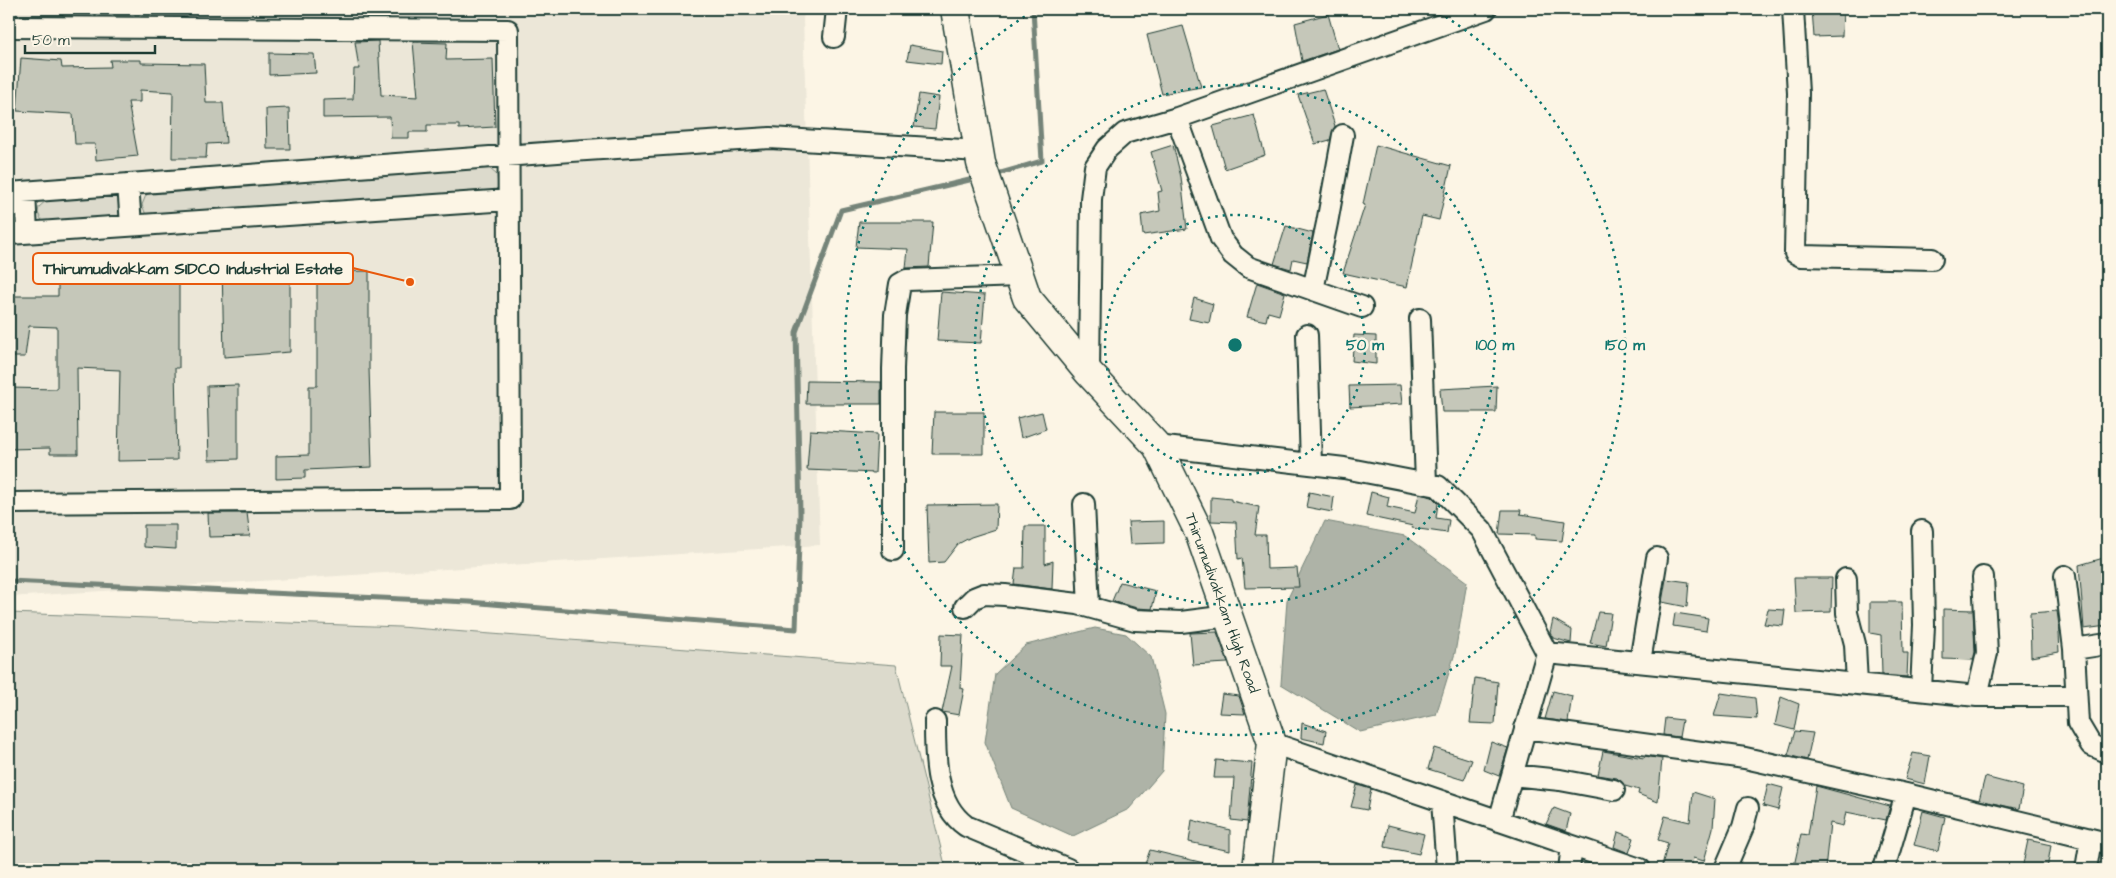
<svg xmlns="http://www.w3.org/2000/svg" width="2116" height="878" viewBox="0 0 2116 878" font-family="'Architects Daughter',sans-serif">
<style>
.built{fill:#ece7d8}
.green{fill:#dcdacc;stroke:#7e8c80}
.water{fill:#aeb3a7;stroke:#758479}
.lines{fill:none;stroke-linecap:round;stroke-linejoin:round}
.stream{stroke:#758479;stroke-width:5}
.building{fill:#c5c7b9;stroke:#1f3d34}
.street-casing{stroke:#1f3d34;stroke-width:24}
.secondary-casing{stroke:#1f3d34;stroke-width:31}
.street{stroke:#fcf5e5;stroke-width:20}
.secondary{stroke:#fcf5e5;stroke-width:28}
.ring{fill:none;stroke:#0f766e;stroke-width:2.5;stroke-dasharray:2.5 5}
.labels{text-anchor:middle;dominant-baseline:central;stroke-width:5;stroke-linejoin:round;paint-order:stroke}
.street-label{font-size:15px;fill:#1f3d34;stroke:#fcf5e5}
.centre{fill:#0f766e;stroke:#fcf5e5;stroke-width:2.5}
.ring-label{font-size:15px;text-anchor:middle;font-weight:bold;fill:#0f766e;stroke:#fcf5e5;stroke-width:5;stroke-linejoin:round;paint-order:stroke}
.leader{fill:none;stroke:#e8590c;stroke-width:2}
.callout-dot{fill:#e8590c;stroke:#fcf5e5;stroke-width:2}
.callout{fill:#fcf5e5;stroke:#e8590c;stroke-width:2}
.callout-label{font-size:16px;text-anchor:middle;font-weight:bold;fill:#1f3d34}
</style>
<rect width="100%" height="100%" fill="#fcf5e5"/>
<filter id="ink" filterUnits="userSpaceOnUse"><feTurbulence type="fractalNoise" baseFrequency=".02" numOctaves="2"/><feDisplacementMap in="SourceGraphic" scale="10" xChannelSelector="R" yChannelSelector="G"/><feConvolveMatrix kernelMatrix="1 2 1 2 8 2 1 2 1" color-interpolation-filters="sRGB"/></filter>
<g filter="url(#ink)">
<!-- built -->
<path class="built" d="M9,9H805L803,19L820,545L9,597Z"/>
<!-- green -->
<path class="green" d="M481,168H489L497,175L498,187L494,191L146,215L142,205L146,195L157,191Z
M113,194L122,202V213L118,218L43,223L38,213L39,207L48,199Z
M9,613L400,627L896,665L946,869H9Z"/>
<!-- water -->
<path class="water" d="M1325,521L1405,536L1467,582L1455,653L1436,715L1360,732L1281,684L1287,600Z
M1095,628L1126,634L1151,657L1165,714L1162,771L1129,809L1073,836L1011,808L985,742L995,674L1026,645Z"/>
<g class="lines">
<!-- stream -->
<path class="stream" d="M994,175L1042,161L1033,9
M9,581L469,602L796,629L800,514L796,332L841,210L978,178"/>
</g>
<!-- building -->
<path class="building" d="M1812,9H1843L1842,36L1814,37Z
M1328,14L1338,49L1302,61L1295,23Z
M1183,26L1201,87L1162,94L1147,35Z
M378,41L381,95L418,97L413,42L447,43L446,60L493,59L495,127L459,129V125H427V132H409V138H391L390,117L323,118V100L353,99L354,69H359L355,42Z
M910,45L942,51L941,64L907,60Z
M269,53L314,54L316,73L269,75Z
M21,58L61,61L62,68L111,67L110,60H141V63L204,64L206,103H223L226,143L207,144L206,158H172L173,92L140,90V102H128L138,156L96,160L95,144H75L73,114L17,111Z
M1323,89L1335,126L1330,140L1315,144L1298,95Z
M919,94L939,97L935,129L914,127Z
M289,108L290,149H267L266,109Z
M1254,115L1265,155L1225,169L1213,126Z
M1173,145L1181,177L1187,229L1143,235L1141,215L1160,211L1158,192L1162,191L1151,152Z
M1376,145L1451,166L1439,220L1422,216L1407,287L1343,273L1365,205L1363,204Z
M859,222H933L929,267L906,268L908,249L856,247Z
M1286,226L1313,233L1307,262L1293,259L1291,269L1274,264Z
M290,258V352L224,357L222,265Z
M369,271V368L372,467L305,470V478L276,479V456L309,455V386H317V272Z
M179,277V368H175L177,460L118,461L120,370L77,368L78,454H50V448L9,449V388L57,389V327L29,326L25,357H9V296H58V284Z
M1257,283L1285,293L1279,315L1268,312L1266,321L1247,317Z
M941,292L985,295L981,343L937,341Z
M1194,298L1213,304L1209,323L1189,319Z
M1354,335L1376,336V364L1352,361Z
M807,381L881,382V404H806Z
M238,385V459L209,460L207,386Z
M1400,385L1402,404L1350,407L1349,386Z
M1497,386L1496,412H1442L1440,389Z
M934,412H984V454H932Z
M1042,412L1046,429L1021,438L1017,418Z
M810,430L877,434L875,473L807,470Z
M1309,492L1334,497L1332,512L1306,507Z
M1371,492L1389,497L1387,507L1415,513L1419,494L1432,497L1438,503L1436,518L1449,520L1447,533L1412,528L1413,526L1366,516Z
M1211,497L1231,499V501L1259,507L1255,535H1266L1267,569L1297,568L1299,587L1245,588L1242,558L1238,559L1236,522L1211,521Z
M997,504L996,529L971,537L958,544L944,562L929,563L927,505Z
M1502,510H1521L1520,514L1565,521L1562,541L1535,539V535L1499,534Z
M208,513H247L250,536L209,537Z
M1164,521V543L1130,544L1128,522Z
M144,525H176V549L144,547Z
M1025,526H1045V564L1053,561L1052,589L1014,584L1016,568H1024Z
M2107,557V626L2084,629L2079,565Z
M1794,578H1832L1831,612L1796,613Z
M1666,579L1689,582L1687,607L1662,602Z
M1120,582L1156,591L1152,609L1137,608L1112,601Z
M1870,602H1902L1903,653H1908L1907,677L1882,675L1881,635L1870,633Z
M1768,609L1785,610L1783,626L1764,624Z
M1943,609L1973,610L1975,652L1973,660L1943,659Z
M2057,611L2060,633H2058L2059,652L2031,657L2030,613Z
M1598,612L1611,613L1606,646L1590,643Z
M1675,613L1708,618L1706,631L1673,626Z
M1553,619L1572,630L1571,643L1553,638L1550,633Z
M1217,632L1228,663L1193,665L1190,633Z
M941,634L963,635L960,688L964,689L959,715L942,712L952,666H940Z
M1475,678L1498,682L1495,724L1470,723Z
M1553,691L1572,696L1568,722L1545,719Z
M1721,693L1755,698L1757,719L1714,716Z
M1222,694L1239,696L1245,714L1219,713Z
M1781,697L1799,704L1794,730L1775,725Z
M1665,718L1682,720L1679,737L1663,735Z
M1302,723L1326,731L1324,743L1301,738Z
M1795,731L1813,733L1807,760L1788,755Z
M1491,742L1508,748L1499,776L1484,770Z
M1434,748L1472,760L1464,780L1428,769Z
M1603,751L1644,758L1645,756L1662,759L1658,802L1638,794L1639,790L1625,786L1617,778L1598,775Z
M1913,753L1930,756L1925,784L1905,779Z
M1216,760L1252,763L1247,822L1231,820L1234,778H1214Z
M1985,777L2023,787L2019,809L1979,800Z
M1768,784L1783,788L1778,810L1763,806Z
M1357,785L1371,789L1367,810L1351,807Z
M1816,786L1890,806L1886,820L1846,812L1843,826L1830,823L1825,869H1804L1794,866L1801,834L1808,835Z
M1693,792L1715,799L1713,828L1704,861L1693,858L1691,869H1661L1668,843L1658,840L1665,816L1690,822Z
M1554,808L1570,814L1566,831L1546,824Z
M1923,811L1945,817L1938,851L1914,845Z
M1192,820L1230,830V851L1189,842Z
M1388,825L1424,834L1419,854L1385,847Z
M1618,832L1634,838L1629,853L1614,847Z
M2028,840L2051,845L2047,869H2022Z
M1150,850L1208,864L1207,869H1165L1145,864Z"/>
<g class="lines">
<!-- street casing -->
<g class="street-casing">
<path id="street" d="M1793,9L1798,93L1795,253L1801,256L1932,259
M9,27L508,30L510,499L9,503
M834,37L837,9
M1177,118L1221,239L1233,255L1248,267L1362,307
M128,184L131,225
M25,192L27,233
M9,193L571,151L770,138L979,151
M9,234L508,200
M1313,290L1327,223L1343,135
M1420,319L1426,483
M1307,335L1311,464
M1089,373L1091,199L1095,167L1107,149L1125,133L1177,118L1486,9
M1157,446L1344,468L1438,486L1482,530L1547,653
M1084,504L1089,607
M893,550V369L895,315L900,284L907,280L1020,276
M2065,576L2074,649L2078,723L2091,745L2107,752
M1846,579L1847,613L1855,644L1857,684
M965,607L974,598L984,594L1005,595L1078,604L1135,620L1181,622L1228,616
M2074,649L2107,644
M1640,662L1657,558
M1921,690L1924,625L1922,531
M1977,696L1987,653L1983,577
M935,721C935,756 934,803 966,826L1068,869
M1525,728L1745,758L1906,794L2107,843
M1272,743L1640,869
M1512,775L1560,780L1614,790
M1442,801L1447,869
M1499,821L1547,653L1977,696H2076
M1569,869L1572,846
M1725,869L1743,827L1748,808
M1884,869L1906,794
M2086,869L2091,839"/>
</g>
<!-- secondary casing -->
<g class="secondary-casing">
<path id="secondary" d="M955,9L981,163L1027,298L1089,373L1157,446L1199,532L1272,743L1257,869"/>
</g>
<!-- street -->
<use href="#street" class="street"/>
<!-- secondary -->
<use href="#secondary" class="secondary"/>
</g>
</g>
<!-- distance rings -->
<g class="ring">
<circle cx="1235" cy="345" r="130"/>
<circle cx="1235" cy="345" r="260"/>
<path d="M1433 9A390 390 0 1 1 1037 9"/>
</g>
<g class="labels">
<!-- street labels -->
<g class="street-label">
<text transform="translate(1222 603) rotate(70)">Thirumudivakkam High Road</text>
</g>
</g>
<circle cx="1235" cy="345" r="8" class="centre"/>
<g class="ring-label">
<text x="1365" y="350">50 m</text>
<text x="1495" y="350">100 m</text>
<text x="1625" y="350">150 m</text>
</g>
<!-- callouts -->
<path class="leader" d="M410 282L353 268"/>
<circle class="callout-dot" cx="410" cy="282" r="5"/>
<rect class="callout" x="33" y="253" width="320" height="31" rx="5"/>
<g class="callout-label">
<text x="193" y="274">Thirumudivakkam SIDCO Industrial Estate</text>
</g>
<!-- margin -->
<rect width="2116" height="878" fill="none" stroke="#fcf5e5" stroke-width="30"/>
<rect x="15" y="15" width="2086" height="848" fill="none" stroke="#1f3d34" stroke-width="2" filter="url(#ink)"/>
<!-- scale -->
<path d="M25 45v8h130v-8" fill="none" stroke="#1f3d34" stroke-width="2.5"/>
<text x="32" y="45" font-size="15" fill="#1f3d34" stroke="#fcf5e5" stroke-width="4" paint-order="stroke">50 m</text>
</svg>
